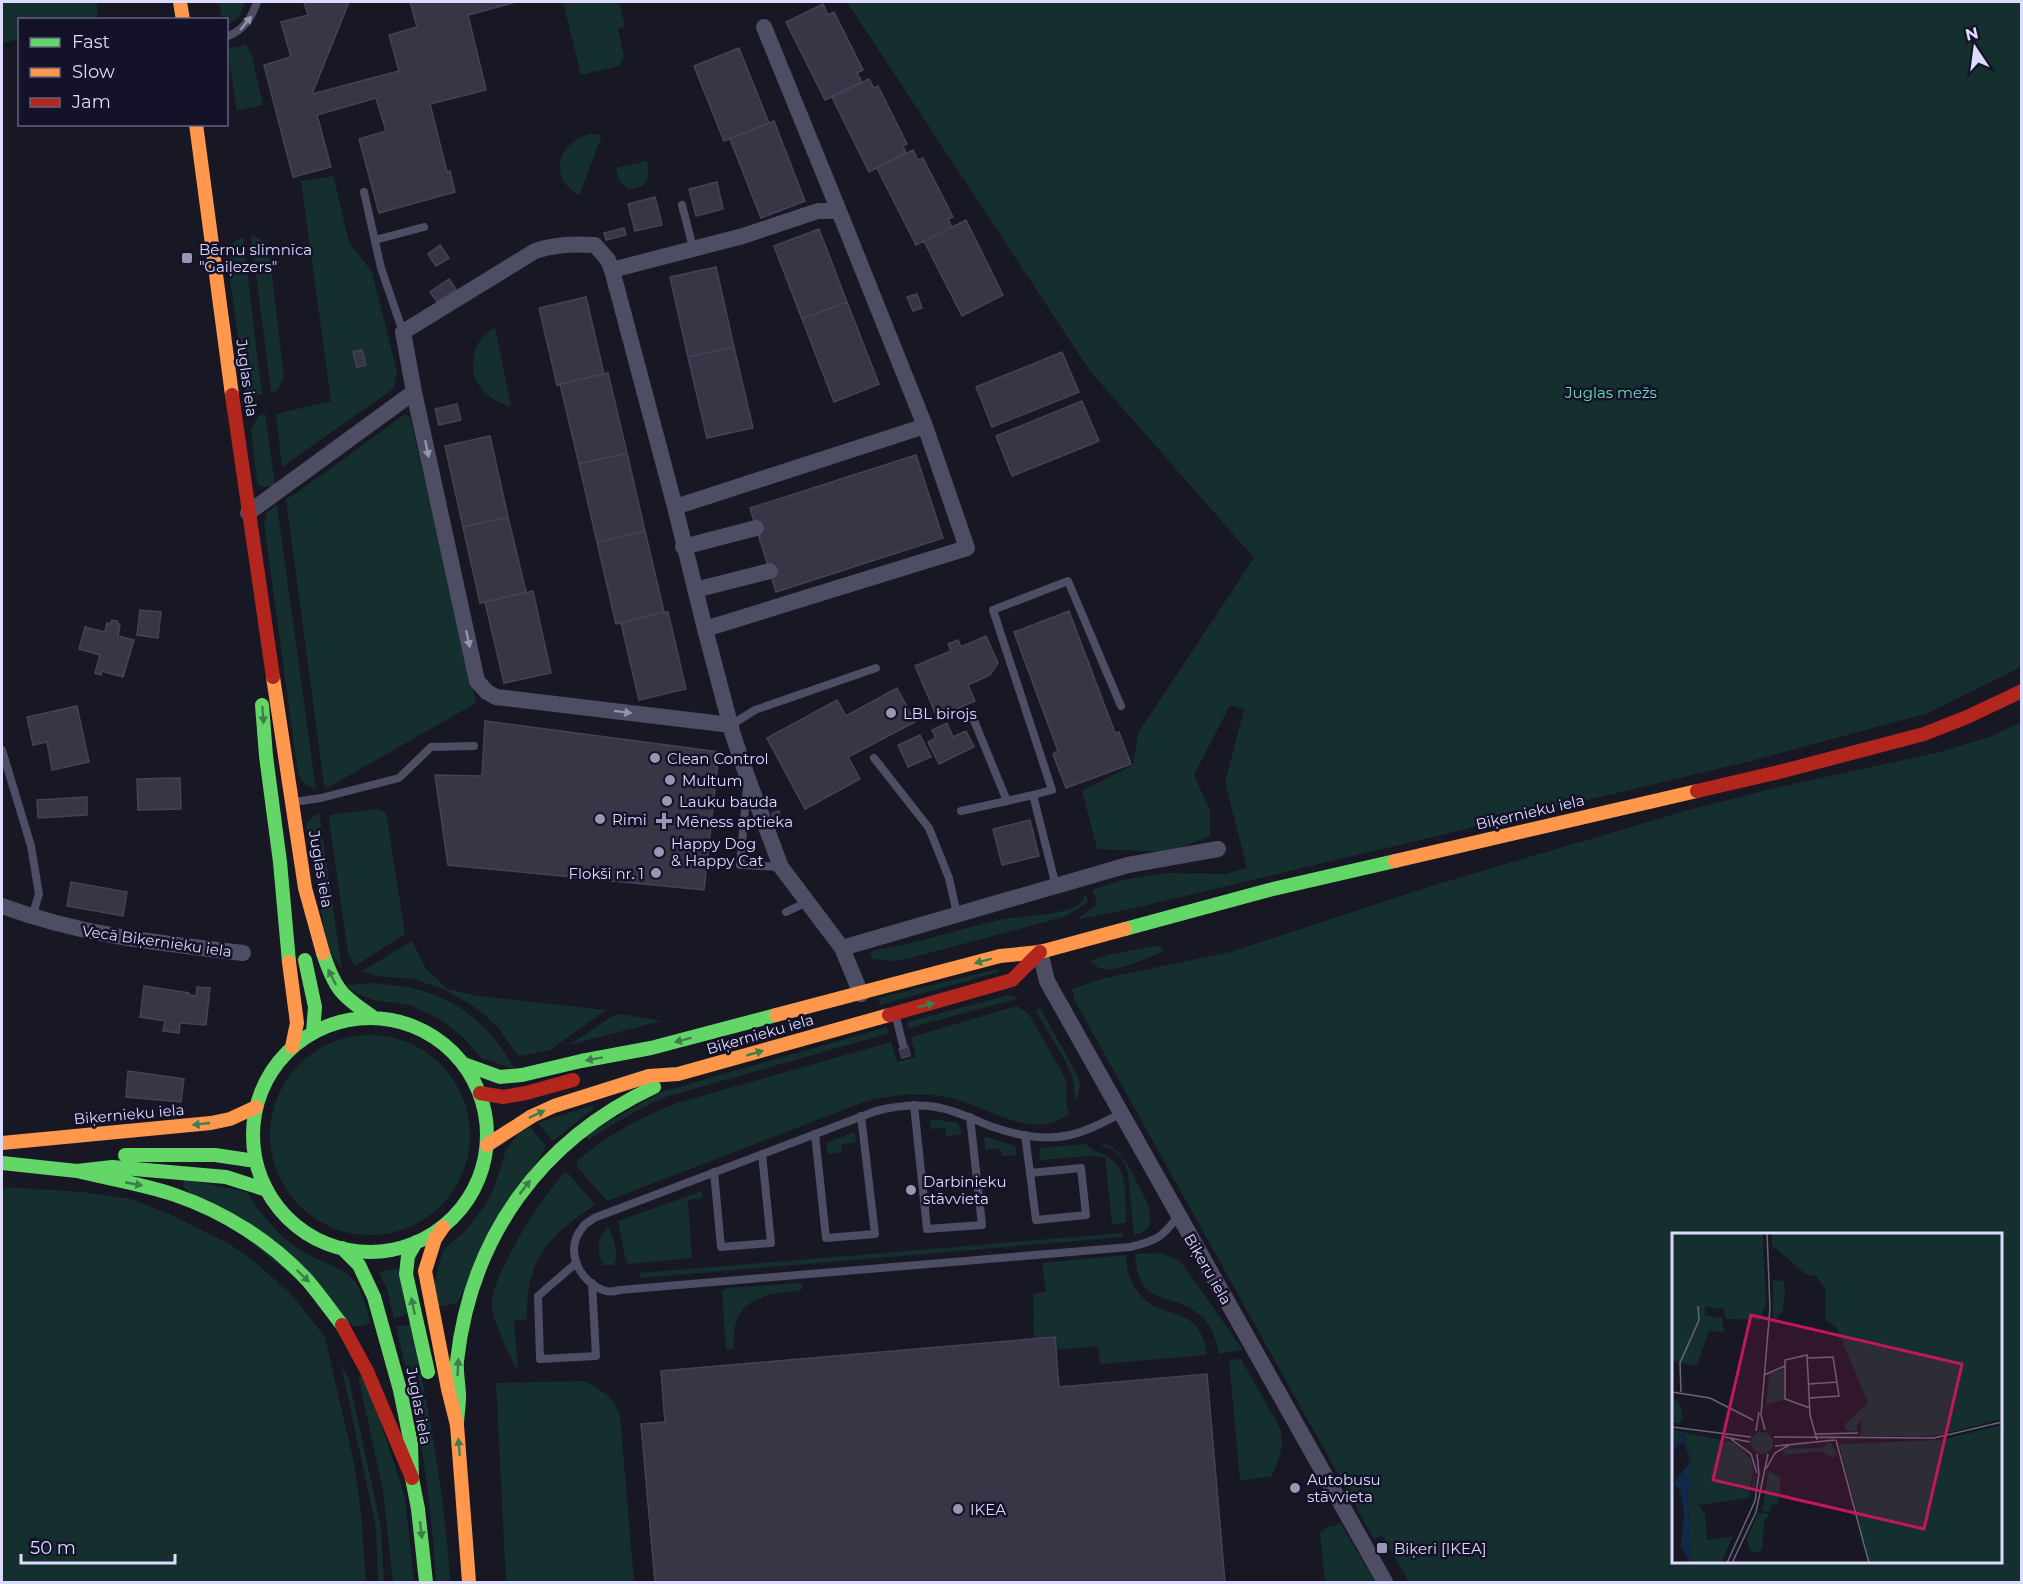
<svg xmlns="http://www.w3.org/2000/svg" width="2023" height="1584" viewBox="0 0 2023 1584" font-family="Montserrat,sans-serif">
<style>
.green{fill:#152f2e;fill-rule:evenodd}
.building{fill:#373546;stroke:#454257;stroke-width:1.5}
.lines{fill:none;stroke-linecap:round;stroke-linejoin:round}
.lane{stroke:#4d4d64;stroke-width:8}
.street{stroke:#4d4d64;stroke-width:16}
.fast{stroke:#63d668;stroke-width:14}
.slow{stroke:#ff974d;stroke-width:14}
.jam{stroke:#b3261e;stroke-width:14}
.oneway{fill:#9594b1}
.oneway2{fill:#3f7e4c}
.poi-dot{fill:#9896b2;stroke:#141229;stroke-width:2}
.labels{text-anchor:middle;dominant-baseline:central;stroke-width:5;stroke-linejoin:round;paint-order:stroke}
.poi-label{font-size:15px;fill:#dddbfe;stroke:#141229;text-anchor:start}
.street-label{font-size:15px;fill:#dddbfe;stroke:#141229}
.park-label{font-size:15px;fill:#69dcb9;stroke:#141229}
.inset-road{fill:none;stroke:#67657b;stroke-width:1.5}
.view{fill:#c2185b;fill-opacity:0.15;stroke:#c2185b;stroke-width:3}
.inset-edge{fill:none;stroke:#dddbfe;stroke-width:3}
</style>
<rect width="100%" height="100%" fill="#181724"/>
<!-- green -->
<path class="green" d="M2,2H97V19L20,20L19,39L2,43Z
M219,2H245L239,17L227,25L226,20L222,19Z
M563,2H619L625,26L618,29L624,56L619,66L581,75Z
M847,2H2021V667L1928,713L1751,761L1139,907L1076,920L1097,905L1093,890L1119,881L1145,876L1170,873L1225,874L1247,868L1225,782L1244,710L1230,705L1194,775L1210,811V836L1168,852L1097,849L1082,791L1133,765L1138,733L1254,558L1090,371Z
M246,45L252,55L263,105L237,111L227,49Z
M590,134L602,135L579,196C573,191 565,186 562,178C554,157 570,139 590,134Z
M647,161C650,179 648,188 628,189L619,180L616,168Z
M333,176L349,242L372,272L397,372L393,389L282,467L276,414L331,401L301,181Z
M251,235L264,241L269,250L284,378L277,391L271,392Z
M243,237L262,394L254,396L248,394L245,389L227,256C230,245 233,241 243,237Z
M495,326L511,407C482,398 463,375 478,344C481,337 489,332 495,326Z
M265,413L275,485L265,487L260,486L257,481L251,428L259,416Z
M405,414L410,417L476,703L327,788L324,785L286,499L298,492Z
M277,505L316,790L304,783L298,774L264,523L267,512Z
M2021,722V1582H1409L1382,1535L1374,1539L1075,1001L1072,989L1101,979L1230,952L1441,883L1692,809L1775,788L1940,752L1992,736ZM1674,1234H2000V1562H1674Z
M377,809L385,812L387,818L405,934L355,966L348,953L329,819L330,815Z
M319,812L342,970L327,945L306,823Z
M1085,893L1088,902L1064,917L907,959L890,961L873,959L870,954L873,950C916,945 957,929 999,920C1023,915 1048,917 1072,908C1080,905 1084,901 1085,893Z
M412,941L426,969L448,989L478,996L606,1010L550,1050L521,1056L516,1053L497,1026L472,1005L445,990L414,979L375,976L362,971Z
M1155,946L1162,947L1163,951C1151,958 1115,972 1102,969C1096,967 1094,964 1091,960L1112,954Z
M998,969L999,972L880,1005L878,998Z
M372,983C422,987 456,996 491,1035C500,1045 508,1058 515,1069L481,1058L464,1038L441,1020L410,1005L374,1000L357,994L346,985Z
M1009,995L1019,998L909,1028L907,1022Z
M1017,1006L1029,1014L1065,1078C1069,1092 1063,1100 1069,1113C1036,1143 987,1106 951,1098C921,1091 893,1095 864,1102L607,1201L578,1168L576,1162C606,1136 640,1117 677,1103L891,1042L897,1062L916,1057L911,1037Z
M1040,1008L1078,1076L1080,1085L1077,1102C1073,1094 1075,1083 1071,1074C1062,1052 1047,1031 1035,1010Z
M622,1014L661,1021L569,1045L612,1016Z
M887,1027L889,1033L666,1097C638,1109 613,1123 589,1140L584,1136L661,1092Z
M270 1135a100 100 0 1 1 200 0a100 100 0 1 1-200 0Z
M593,1105L594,1108L553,1141L538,1123Z
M933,1119L958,1123L962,1134L946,1137L945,1128L931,1129L930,1122Z
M530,1127L546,1146L457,1303L439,1307L434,1284L443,1250L465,1231L485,1205L494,1188L506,1150L518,1134Z
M853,1133L855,1134L857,1142L841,1145L842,1152L828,1154L826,1145L828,1142Z
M986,1137L1013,1145L1015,1146L1017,1155L1002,1156L1000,1148L986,1150L984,1138Z
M1099,1143C1120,1144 1130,1169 1139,1186C1147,1201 1162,1230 1134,1235L1128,1173C1126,1164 1121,1155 1113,1150C1108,1147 1103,1147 1099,1143Z
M1086,1144C1093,1152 1103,1153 1111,1159C1129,1172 1125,1202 1126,1223L1112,1224L1105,1157L1090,1156L1041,1160L1039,1158L1040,1148Z
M564,1173L569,1174L595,1205C548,1236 526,1259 527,1319L514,1321L518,1370C510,1360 490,1313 492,1302C493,1288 500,1274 506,1262C522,1229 540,1202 564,1173Z
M184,1179L247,1192C262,1216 283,1242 309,1255C325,1264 345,1267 356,1283C363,1295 367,1310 371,1323L355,1327L183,1187Z
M2,1187L83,1192L131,1199L169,1214L231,1245L255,1262L291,1294L325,1337L355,1468L361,1514L366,1582H2Z
M702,1191L703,1198L688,1200L692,1258L629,1264L626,1261L618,1221Z
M608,1226C613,1237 620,1254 614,1265H603C596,1246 597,1242 608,1226Z
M1123,1233V1237L640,1278V1273Z
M1160,1253L1176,1259L1184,1266L1243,1350L1219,1354C1216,1340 1212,1326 1201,1316C1173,1290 1138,1310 1135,1254Z
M1126,1255C1126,1277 1137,1299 1158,1308C1173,1314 1188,1314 1198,1329C1204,1337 1205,1345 1207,1355L1100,1364L1098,1346L1056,1350L1055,1337L1034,1339L1033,1294L1046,1292L1042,1263Z
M398,1268L408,1314L394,1318L387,1289L379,1272Z
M798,1283H800L803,1287L800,1291C776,1292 741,1296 735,1326C733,1333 734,1342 734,1349L726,1350L722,1290L728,1288Z
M411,1324C429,1410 445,1495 450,1582H436C433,1529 427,1475 417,1422C412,1390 403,1359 396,1327Z
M1241,1359L1279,1426C1286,1445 1279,1459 1272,1476L1240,1481L1229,1360Z
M341,1365L349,1379L381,1527L384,1582H378L376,1528Z
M358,1375L367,1381L405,1497L414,1582H393L383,1491Z
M584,1381C602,1390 613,1396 620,1415L634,1582H506L496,1383Z
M1340,1522L1375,1582H1325L1320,1533L1327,1527L1334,1526Z"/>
<!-- building -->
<path class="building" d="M304,2H349L312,94L399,71L389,35L417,27L410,2H516L468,15L486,90L430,104L447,172L450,171L455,192L379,213L359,139L386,131L376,98L317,115L331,167L293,177L264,65L291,57L281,22L308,15Z
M823,4L828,15L834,12L863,70L857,73L862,82L825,100L786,22Z
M739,48L769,123L724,141L694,66Z
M869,79L874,88L878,86L907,144L903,146L906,153L869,172L832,97Z
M774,121L805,201L761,218L730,139Z
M913,150L918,160L923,158L953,217L948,219L952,227L916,245L877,168Z
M717,182L723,209L696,216L689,189Z
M655,197L662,225L635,231L628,204Z
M966,220L1003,295L962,316L924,241Z
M624,228L626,235L606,240L604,233Z
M819,229L847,302L802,319L774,246Z
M440,245L449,258L436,266L428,254Z
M716,267L734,347L688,357L670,277Z
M449,279L456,289L437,302L430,292Z
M917,294L922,308L913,311L907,297Z
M586,297L604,374L557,385L539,308Z
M847,302L879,384L834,402L802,319Z
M734,347L753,428L707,438L688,357Z
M362,350L366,365L357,367L353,352Z
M1062,352L1079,392L992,427L976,387Z
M608,373L627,453L579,464L560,384Z
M1082,401L1099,441L1012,476L996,436Z
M457,404L461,420L439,425L435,409Z
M490,436L508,517L463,527L445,446Z
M627,453L645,531L597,542L579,464Z
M916,455L943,538L776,592L750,508Z
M508,517L526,592L480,603L463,527Z
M645,531L664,612L616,624L597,542Z
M533,591L551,673L504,683L485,602Z
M140,610L161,612L158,638L137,635Z
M1069,611L1115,733L1119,732L1131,764L1066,788L1053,754L1058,751L1014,632Z
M664,612H668L686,689L639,700L621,623Z
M112,620L117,621L120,626L118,636L134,640L123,677L102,671L101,675L95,673L100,655L79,649L85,627L105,632L107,623L110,624Z
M986,636L998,663L990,675L968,685L975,701L937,717L915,666L951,651L948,644L958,640L961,647Z
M897,688L915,722L848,757L860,779L805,809L767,738L837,700L846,716Z
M77,706L89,762L52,770L47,742L33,745L27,717Z
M485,721L719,752L704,890L448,865L435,775L482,776Z
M947,723L953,737L966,731L974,747L939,764L928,742L936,738L932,730Z
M920,735L931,757L908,767L898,745Z
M180,778L181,809L138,810L137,779Z
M87,797V815L38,818L37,800Z
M779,811L781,822L774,824L772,813Z
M1030,820L1039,856L1002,865L993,829Z
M71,882L127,892L123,916L67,906Z
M144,986L189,993V995L196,996L197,987L210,988L206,1025L180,1023L179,1033L163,1031L165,1021L140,1017Z
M908,1046L910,1056L902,1058L899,1049Z
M128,1071L184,1079L181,1102L126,1097Z
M1055,1337L1059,1387L1207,1374L1225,1582H655L641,1424L665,1422L661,1371Z"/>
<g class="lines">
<!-- lane -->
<path class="lane" d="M226,37C244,30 251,19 257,2
M364,192L381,268L403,332
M682,205L693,248
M375,240L424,227
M973,718L1007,801L1033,795
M731,725L755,710L876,668
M2,750L31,846L39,894L32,917
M874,758L929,828L949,878L957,914
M747,787L740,865L781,867
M294,802L321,798L399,778L431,747L474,746
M961,811L1007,801
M1056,886L1033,795L1052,790L993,610L1068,581L1121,706
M786,912L807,902
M896,1017L903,1045
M914,1105L927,1229L982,1225L970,1117
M1121,1113C1105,1122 1088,1131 1070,1135C1045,1141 1016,1135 993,1127C974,1120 956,1110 936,1107C916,1104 896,1106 876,1111L594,1218C591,1221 585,1223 583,1227C563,1249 579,1283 606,1291C610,1292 616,1291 620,1290L1130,1247C1156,1241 1163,1237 1178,1216
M815,1134L826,1238L875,1234L861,1116
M1025,1135L1030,1173L1081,1168L1086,1215L1036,1220L1030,1173
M714,1172L721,1247L771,1243L762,1154
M575,1264L538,1296L540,1359L596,1356L592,1283"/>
<!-- street -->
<path class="street" d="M764,27L839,211
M612,270L743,236L818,211H839L925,426L967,548L705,629
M414,392L477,681L487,692L496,697L731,725
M675,507L925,426
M248,513L414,392L403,332L535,251C556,244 574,244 595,245L608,260L612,270L675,507L705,629L733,735L748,779L781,867L842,948L861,994
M683,547L756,528
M695,590L770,571
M2,906C83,936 159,943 243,953
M842,948L1128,865L1218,849
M1040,952L1047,981L1052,990L1385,1582"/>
<!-- fast -->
<path class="fast" d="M262,705L266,756L280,862L289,962
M1125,929L1269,890L1395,861
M323,953C335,990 342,996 373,1017
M305,960L315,1007L313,1032
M253 1135a117 117 0 1 1 234 0a117 117 0 1 1-234 0Z
M464,1064L500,1077L522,1075L581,1061L651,1048L776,1015
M125,1155H215L256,1161
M2,1163L77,1171L112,1167L226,1177L267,1190
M77,1171C109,1179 143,1184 175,1195C225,1212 272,1242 308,1281C320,1295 331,1311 342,1325
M416,1242L408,1256L406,1274L428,1372
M342,1248L359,1265L374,1297L400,1390L411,1444L412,1478L418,1509L426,1582
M457,1425C457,1416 459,1407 459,1397C459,1385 456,1373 457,1361C471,1236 541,1140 654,1087"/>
<!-- slow -->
<path class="slow" d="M180,2L183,20
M196,124L232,395
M273,677L305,888L323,953
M1395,861L1697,791
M289,962L297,1023L292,1047
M776,1015L1000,956L1040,952L1125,929
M2,1143L211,1123L230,1119L256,1107
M487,1145L532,1116L554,1106L649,1076L678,1074L889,1015
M443,1227L435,1239L425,1271L448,1389L457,1425L469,1582"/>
<!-- jam -->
<path class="jam" d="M232,395L273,677
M1697,791L1783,771L1924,734L1967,717L2022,691
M889,1015L1012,980L1040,952
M480,1093L503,1097L526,1093L573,1080
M342,1325L367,1371L412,1478"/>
</g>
<!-- one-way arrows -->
<defs><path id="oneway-solid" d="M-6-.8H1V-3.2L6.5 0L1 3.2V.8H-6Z" transform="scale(1.5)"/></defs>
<g class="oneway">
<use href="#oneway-solid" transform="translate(246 23) rotate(-51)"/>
<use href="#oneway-solid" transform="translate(427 449) rotate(78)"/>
<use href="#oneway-solid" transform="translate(468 639) rotate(78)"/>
<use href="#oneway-solid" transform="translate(623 712) rotate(7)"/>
</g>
<g class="oneway2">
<use href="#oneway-solid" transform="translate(263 715) rotate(86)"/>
<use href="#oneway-solid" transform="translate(983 961) rotate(165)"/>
<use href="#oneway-solid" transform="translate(332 977) rotate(-117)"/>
<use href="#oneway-solid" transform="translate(926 1005) rotate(-15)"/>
<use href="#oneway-solid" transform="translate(683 1040) rotate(165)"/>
<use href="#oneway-solid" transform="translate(755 1053) rotate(-16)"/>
<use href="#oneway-solid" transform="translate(594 1059) rotate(170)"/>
<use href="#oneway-solid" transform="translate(537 1114) rotate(-25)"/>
<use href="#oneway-solid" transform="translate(201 1124) rotate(174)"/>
<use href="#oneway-solid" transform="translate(134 1184) rotate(11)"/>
<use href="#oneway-solid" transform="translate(525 1187) rotate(-53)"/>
<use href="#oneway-solid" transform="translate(303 1276) rotate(44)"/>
<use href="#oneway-solid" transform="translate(413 1306) rotate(-102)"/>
<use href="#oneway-solid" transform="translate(458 1367) rotate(-87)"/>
<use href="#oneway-solid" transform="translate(459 1447) rotate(-95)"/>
<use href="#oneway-solid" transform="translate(421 1530) rotate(83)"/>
</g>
<!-- markers -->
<g class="poi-dot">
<rect x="181" y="252" width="12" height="12" rx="3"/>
<circle cx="891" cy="713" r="6"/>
<circle cx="655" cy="758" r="6"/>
<circle cx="670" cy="780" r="6"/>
<circle cx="667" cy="801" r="6"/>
<circle cx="600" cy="819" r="6"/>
<path d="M661 812h6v6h6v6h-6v6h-6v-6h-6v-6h6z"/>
<circle cx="659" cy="852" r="6"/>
<circle cx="656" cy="873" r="6"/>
<circle cx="911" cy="1190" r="6"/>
<circle cx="1295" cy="1488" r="6"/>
<circle cx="958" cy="1509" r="6"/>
<rect x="1376" y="1542" width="12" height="12" rx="3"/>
</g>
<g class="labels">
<!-- poi labels -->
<g class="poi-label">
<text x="199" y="249">Bērnu slimnīca<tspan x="199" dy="17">"Gaiļezers"</tspan></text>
<text x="903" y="713">LBL birojs</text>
<text x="667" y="758">Clean Control</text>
<text x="682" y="780">Multum</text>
<text x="679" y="801">Lauku bauda</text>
<text x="612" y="819">Rimi</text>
<text x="676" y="821">Mēness aptieka</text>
<text x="671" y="843">Happy Dog<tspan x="671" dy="17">&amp; Happy Cat</tspan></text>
<text x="644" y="873" text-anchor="end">Flokši nr. 1</text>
<text x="923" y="1181">Darbinieku<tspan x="923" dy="17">stāvvieta</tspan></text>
<text x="1307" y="1479">Autobusu<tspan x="1307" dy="17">stāvvieta</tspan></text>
<text x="970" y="1509">IKEA</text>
<text x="1394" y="1548">Biķeri [IKEA]</text>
</g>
<!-- street labels -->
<g class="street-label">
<text transform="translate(247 378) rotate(82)">Juglas iela</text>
<text transform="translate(1530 812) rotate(-13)">Biķernieku iela</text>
<text transform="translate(321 869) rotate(80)">Juglas iela</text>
<text transform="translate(157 941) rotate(8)">Vecā Biķernieku iela</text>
<text transform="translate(760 1034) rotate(-16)">Biķernieku iela</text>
<text transform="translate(129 1114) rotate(-5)">Biķernieku iela</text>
<text transform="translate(1208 1269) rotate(60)">Biķeru iela</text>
<text transform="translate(419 1406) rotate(79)">Juglas iela</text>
</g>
<!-- park labels -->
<g class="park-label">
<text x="1611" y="392">Juglas mežs</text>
</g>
</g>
<!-- overview -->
<g transform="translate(1672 1233)">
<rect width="330" height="330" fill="#181724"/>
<path d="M0,0H91L94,71L88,87L54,86L51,76L33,74V82L50,85L52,99L37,98L25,133L0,128ZM100,0H330V186L263,203L150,204L147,202L188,203L191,186L185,192V199L173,197V191L196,170L164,94L153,86L154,58L144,43L135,42L100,12ZM101,47L112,48L113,58L111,77L101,90ZM112,136V167L94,172L97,141ZM0,163L8,171L11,184L7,191L0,189ZM330,192V330H198L167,211L269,207ZM0,197L64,210L79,226L82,234V249L83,234L82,266V255L79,265L81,251V234L77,265L27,272L33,281L35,307L61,303L49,330H19L15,255L21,254L16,250L18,223L11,200L0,215ZM79 210a11 11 0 1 1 22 0a11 11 0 1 1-22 0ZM159,210L165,221L162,225L148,218L113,222L111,218L115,214L121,212L147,211L122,213L114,216L149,215L156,211H149ZM97,238L109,245L106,272L100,271L98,279L90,278ZM86,280L98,281L92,288L90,317L83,320L77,317L75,306Z" fill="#152f2e"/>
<path d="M11,200L18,223L16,250L27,252L15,256L19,330L9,314L12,278L8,258L2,250L16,232L17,223L11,209L0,217Z" fill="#12294a"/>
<path class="inset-road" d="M136,125L161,124L167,163L137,165M113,133V166L138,175M92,142L113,133V127L135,122L138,182L145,207M137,151L165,149M0,159L38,165L81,187M9,159L8,130L27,87L26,73M0,194L79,204M93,197L89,182L98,75L95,0M84,198L87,179M144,201L186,200M53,204L78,209M102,204L262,205L330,189M59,206L79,221L85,240M164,207L197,330M103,213L163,207M94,236L103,220L117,212M55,330L83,268L87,240L85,221M60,330L84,279L96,221"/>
<path class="view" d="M79,82L290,131L252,296L41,247Z"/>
<rect width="330" height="330" class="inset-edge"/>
</g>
<!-- border -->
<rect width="2023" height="1584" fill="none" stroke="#dddbfe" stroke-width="6"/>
<!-- legend -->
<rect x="18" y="18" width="210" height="108" fill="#141229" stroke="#64627e" stroke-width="1.5"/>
<rect x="30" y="38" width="30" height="9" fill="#63d668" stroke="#64627e" stroke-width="1.5"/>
<text x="72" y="48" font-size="18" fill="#dddbfe">Fast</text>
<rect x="30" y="68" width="30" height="9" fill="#ff974d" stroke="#64627e" stroke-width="1.5"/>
<text x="72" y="78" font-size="18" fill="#dddbfe">Slow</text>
<rect x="30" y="98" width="30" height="9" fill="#b3261e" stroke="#64627e" stroke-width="1.5"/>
<text x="72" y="108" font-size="18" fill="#dddbfe">Jam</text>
<!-- north arrow -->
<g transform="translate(1975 48) rotate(347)" stroke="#141229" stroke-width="4.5" paint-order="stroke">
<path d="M0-4.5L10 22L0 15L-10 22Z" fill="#dddbfe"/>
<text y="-9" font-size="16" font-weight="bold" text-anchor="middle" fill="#dddbfe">N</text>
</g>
<!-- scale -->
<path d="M21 1554v9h154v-9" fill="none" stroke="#dddbfe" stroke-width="3"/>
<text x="30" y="1554" font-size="18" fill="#dddbfe" stroke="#141229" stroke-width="4.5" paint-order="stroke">50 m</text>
</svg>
